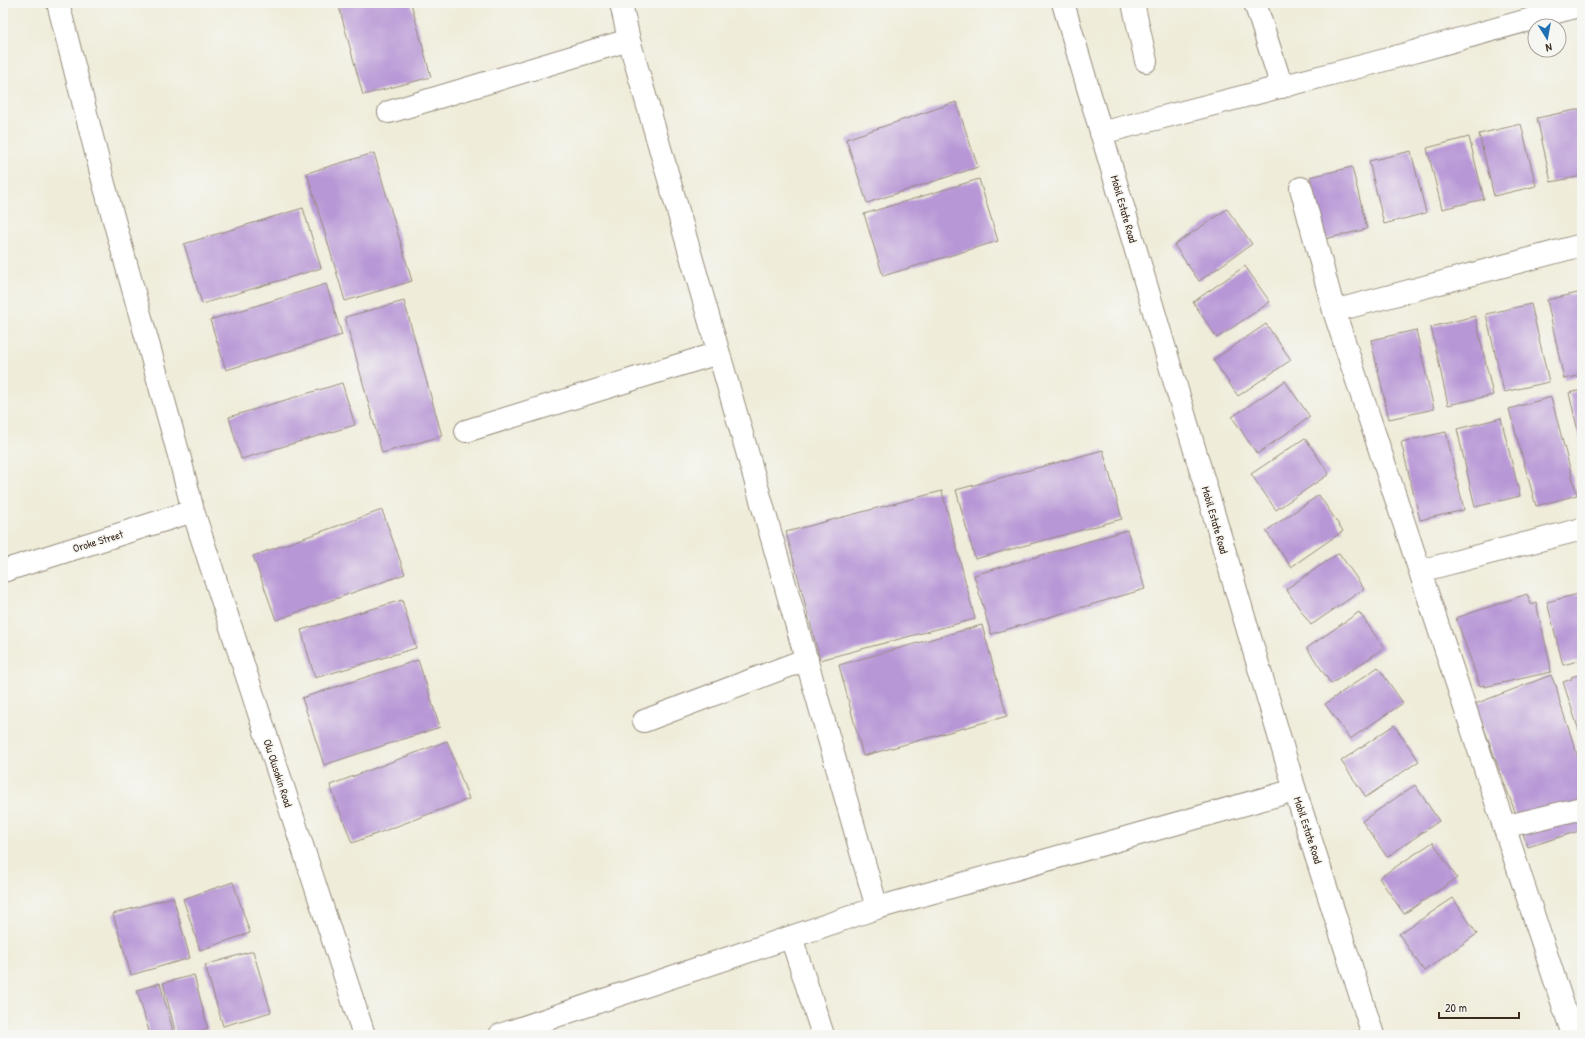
<svg xmlns="http://www.w3.org/2000/svg" width="1585" height="1038" viewBox="0 0 1585 1038" font-family="'Patrick Hand',sans-serif">
<style>
.building{fill:#b897d6}
.lines{fill:none;stroke-linecap:round;stroke-linejoin:round}
.minor-casing{stroke:#958b7c;stroke-width:24}
.major-casing{stroke:#958b7c;stroke-width:24}
.minor{stroke:#fff;stroke-width:22}
.major{stroke:#fff;stroke-width:22}
.labels{text-anchor:middle;dominant-baseline:central;stroke-width:3.5;stroke-linejoin:round;paint-order:stroke}
.street-label{font-size:11px;fill:#3b2a1e;stroke:#f6f6f2}
</style>
<rect width="100%" height="100%" fill="#f6f6f2"/>
<filter id="ink" filterUnits="userSpaceOnUse"><feTurbulence type="fractalNoise" baseFrequency=".025" numOctaves="2"/><feDisplacementMap in="SourceGraphic" scale="8" xChannelSelector="R" yChannelSelector="G"/><feConvolveMatrix kernelMatrix="1 2 1 2 8 2 1 2 1" color-interpolation-filters="sRGB"/></filter>
<filter id="wash" filterUnits="userSpaceOnUse"><feTurbulence type="fractalNoise" baseFrequency=".012" numOctaves="4" result="noise"/><feDisplacementMap in="SourceGraphic" scale="16" xChannelSelector="R" yChannelSelector="G"/><feGaussianBlur stdDeviation="0.9" result="paint"/><feColorMatrix in="noise" values="0 0 0 0 0 0 0 0 0 0 0 0 0 0 0 0 0 1.4 0 .05"/><feComposite in="paint" operator="in"/></filter>
<g filter="url(#wash)">
<rect width="100%" height="100%" fill="#efecd9"/>
<g id="blocks">
<!-- building -->
<path class="building" d="M338,3H411L431,77L363,95Z
M956,102L978,167L867,203L846,139Z
M1580,109L1582,117V176L1551,182L1537,118Z
M1521,124L1536,186L1494,196L1479,134Z
M1469,137L1484,199L1442,209L1427,148Z
M1411,151L1426,213L1384,224L1369,161Z
M374,153L412,281L345,301L307,173Z
M1352,167L1367,229L1325,239L1310,177Z
M979,179L998,241L883,276L864,214Z
M303,208L321,268L202,304L184,244Z
M1227,209L1252,244L1199,281L1174,245Z
M1245,266L1270,302L1217,338L1193,302Z
M326,284L342,335L226,370L210,320Z
M1582,292V375L1564,379L1547,300Z
M404,301L442,436L382,453L345,317Z
M1531,304L1549,382L1504,392L1486,314Z
M1475,316L1493,395L1448,405L1431,327Z
M1266,324L1291,360L1238,396L1213,360Z
M1416,330L1434,409L1389,419L1371,340Z
M1285,381L1310,417L1257,454L1232,417Z
M342,383L355,425L241,459L229,417Z
M1582,390V444H1581L1569,393Z
M1551,397L1577,495L1536,506L1509,409Z
M1501,418L1520,496L1475,507L1457,429Z
M1446,432L1464,510L1420,520L1401,442Z
M1305,438L1329,474L1276,510L1251,474Z
M1103,450L1122,519L975,559L956,490Z
M942,491L975,619L820,660L786,532Z
M1319,495L1343,531L1291,567L1266,531Z
M382,510L405,574L276,620L253,556Z
M1127,530L1145,589L991,634L974,575Z
M1339,553L1364,589L1311,625L1286,589Z
M1582,593V660L1563,665L1547,602Z
M1527,594L1531,605L1536,603L1550,663L1551,672L1484,687V685L1480,686L1456,618Z
M402,600L416,648L315,678L301,630Z
M1359,612L1384,648L1331,684L1307,648Z
M982,625L1007,716L863,756L839,665Z
M418,660L440,727L324,765L302,698Z
M1378,667L1403,703L1350,739L1325,704Z
M1582,674V740L1563,682L1572,679L1571,677Z
M1551,675L1555,685H1556L1560,703L1582,769V830L1528,847L1475,704Z
M1394,725L1419,761L1366,797L1341,761Z
M447,741L469,799L352,843L330,785Z
M1415,785L1439,821L1387,857L1362,821Z
M1433,842L1457,878L1404,914L1379,878Z
M233,882L250,933L200,950L183,899Z
M173,897L190,958L131,975L113,914Z
M1453,898L1477,934L1424,971L1399,934Z
M253,951L271,1012L223,1026L205,965Z
M194,975L208,1029L184,1035H176L163,983Z
M160,983L174,1035H150L137,990Z"/>
</g>
</g>
<g filter="url(#ink)">
<use href="#blocks" fill-opacity="0" stroke="#958b7c" stroke-width="1"/>
<g class="lines">
<!-- minor casing -->
<g class="minor-casing">
<path id="minor" d="M58,3L104,184L180,459L193,511L364,1035
M621,3L629,40C711,330 796,618 877,908
M1133,3L1146,61
M1255,3L1282,87
M389,112L629,40
M1101,133L1370,64L1582,5
M1301,188L1334,311L1573,1035
M1334,311L1582,245
M466,431L718,353
M3,571L193,511
M1420,571L1582,529
M644,721L807,659
M1504,827L1582,808
M791,937L823,1035
M500,1035L877,908L1295,790"/>
</g>
<!-- major casing -->
<g class="major-casing">
<path id="major" d="M1063,3L1295,790L1373,1035"/>
</g>
<!-- minor -->
<use href="#minor" class="minor"/>
<!-- major -->
<use href="#major" class="major"/>
</g>
</g>
<g class="labels">
<!-- street labels -->
<g class="street-label">
<text transform="translate(1124 209) rotate(74)">Mobil Estate Road</text>
<text transform="translate(1215 520) rotate(74)">Mobil Estate Road</text>
<text transform="translate(98 541) rotate(-17)">Oroke Street</text>
<text transform="translate(278 773) rotate(72)">Olu Olusakin Road</text>
<text transform="translate(1308 830) rotate(72)">Mobil Estate Road</text>
</g>
</g>
<!-- margin -->
<rect width="1585" height="1038" fill="none" stroke="#f6f6f2" stroke-width="16"/>
<!-- north arrow -->
<g transform="translate(1547 38) rotate(169)"><circle r="19" fill="#f6f6f2" stroke="#aba49d"/>
<path d="M0-3L7 15L0 10L-7 15Z" fill="#1f6fb2"/>
<text y="-6" font-size="11" font-weight="bold" text-anchor="middle" fill="#3b2a1e">N</text>
</g>
<!-- scale -->
<path d="M1439 1012v6h80v-6" fill="none" stroke="#3b2a1e" stroke-width="2"/>
<text x="1445" y="1012" font-size="12" fill="#3b2a1e" stroke="#f6f6f2" stroke-width="3" paint-order="stroke">20 m</text>
</svg>
